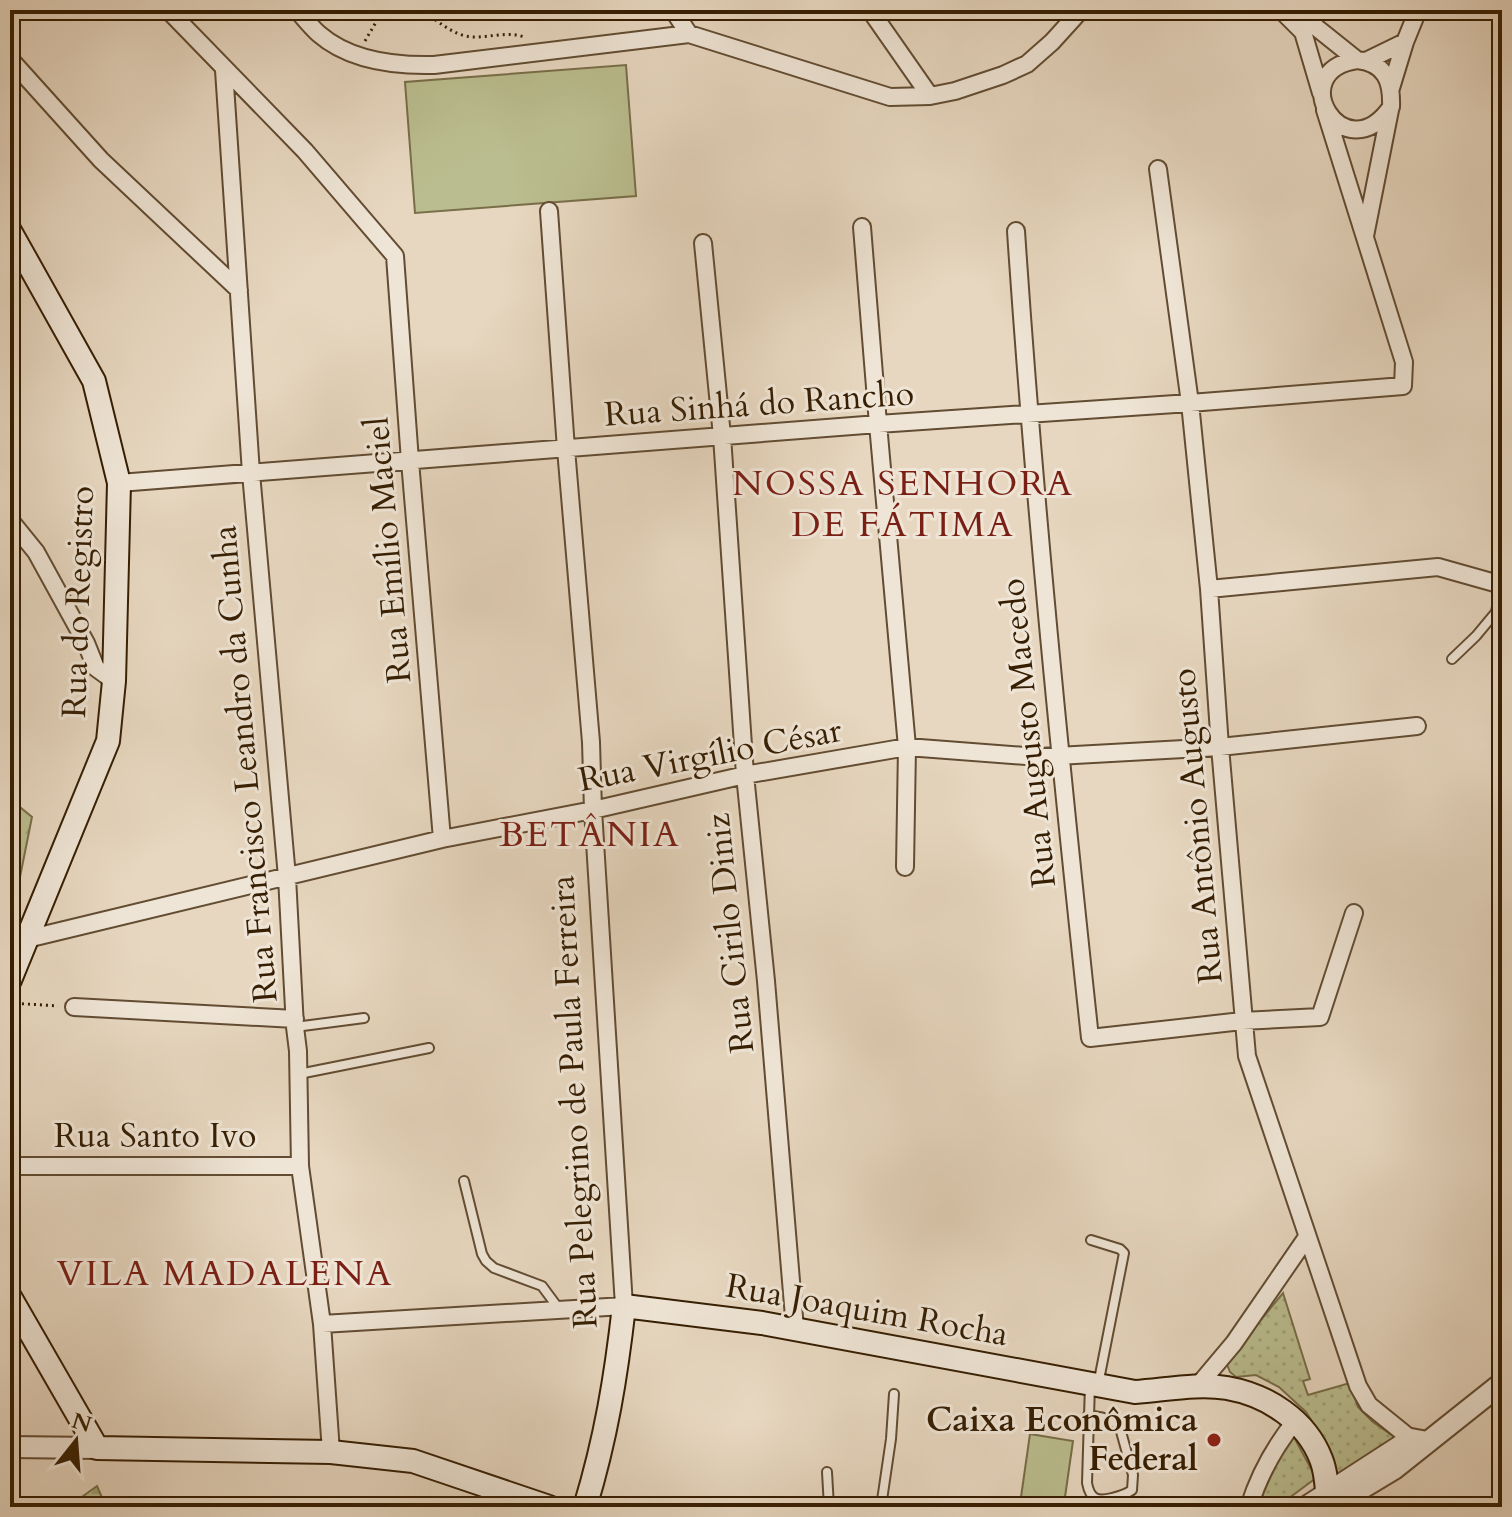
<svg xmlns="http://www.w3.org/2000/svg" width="1512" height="1517" viewBox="0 0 1512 1517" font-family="Cardo,serif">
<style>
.forest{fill:url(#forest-firs);stroke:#786e48;stroke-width:2}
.park{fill:url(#park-dots);stroke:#786e48;stroke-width:2}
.garden{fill:#babd8f;stroke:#786e48;stroke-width:2}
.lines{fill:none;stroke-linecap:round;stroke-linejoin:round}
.service-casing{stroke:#624c32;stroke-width:12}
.minor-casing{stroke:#624c32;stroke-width:20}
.tertiary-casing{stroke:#624c32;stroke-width:24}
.secondary-casing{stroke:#361e02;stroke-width:26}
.path{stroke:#361e02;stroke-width:3;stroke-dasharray:2 4;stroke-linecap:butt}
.service{stroke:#efe5d6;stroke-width:8}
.minor{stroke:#efe5d6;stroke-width:16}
.tertiary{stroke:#efe5d6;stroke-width:20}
.secondary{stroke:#efe5d6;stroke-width:22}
.poi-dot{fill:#8f2418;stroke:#efe5d6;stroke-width:3}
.labels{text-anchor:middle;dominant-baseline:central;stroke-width:6;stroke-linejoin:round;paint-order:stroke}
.street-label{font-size:34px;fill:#361e02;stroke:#efe5d6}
.poi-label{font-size:34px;font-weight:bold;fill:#361e02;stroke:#efe5d6;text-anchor:end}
.neighbourhood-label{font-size:36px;letter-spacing:2px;fill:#7a1f14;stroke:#efe5d6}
</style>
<defs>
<pattern id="forest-firs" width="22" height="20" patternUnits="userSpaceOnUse" patternTransform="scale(2)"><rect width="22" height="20" fill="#babd8f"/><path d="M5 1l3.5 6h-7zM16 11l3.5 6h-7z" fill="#a0a27a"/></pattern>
<pattern id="park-dots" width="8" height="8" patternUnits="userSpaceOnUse" patternTransform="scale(2)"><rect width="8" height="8" fill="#babd8f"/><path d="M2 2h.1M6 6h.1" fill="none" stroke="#a0a27a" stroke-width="1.8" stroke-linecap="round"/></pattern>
</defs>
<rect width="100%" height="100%" fill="#e7d7c0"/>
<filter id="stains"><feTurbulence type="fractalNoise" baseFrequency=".0025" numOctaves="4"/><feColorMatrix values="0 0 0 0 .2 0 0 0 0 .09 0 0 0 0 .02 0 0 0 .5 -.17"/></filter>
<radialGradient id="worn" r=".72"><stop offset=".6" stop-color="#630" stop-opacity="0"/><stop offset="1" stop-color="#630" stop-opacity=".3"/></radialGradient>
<!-- forest -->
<path class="forest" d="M10,799L32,817L10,927Z
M97,1486L106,1507H68Z"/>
<!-- park -->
<path class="park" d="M1283,1293L1310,1379L1303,1381L1308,1395L1350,1383L1358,1407L1373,1422L1399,1440L1338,1476L1318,1431L1306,1412L1279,1387L1256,1375L1236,1377L1230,1372L1226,1362Z
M1291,1437L1295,1439L1316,1478L1277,1507H1258L1271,1474L1288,1440Z"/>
<!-- garden -->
<path class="garden" d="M626,65L636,196L415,213L405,82Z
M1030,1434L1073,1441L1064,1504L1021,1497Z"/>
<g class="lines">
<!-- service casing -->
<g class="service-casing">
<path id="service" d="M1452,659L1476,636L1496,612L1501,585
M295,1027L364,1018
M299,1074L429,1048
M464,1181L482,1254L486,1261L494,1268L542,1286L559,1309
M1091,1240L1120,1249L1124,1253L1098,1385
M1088,1415C1099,1417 1113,1418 1120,1428L1133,1475L1132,1490C1125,1495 1120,1496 1112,1498C1097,1502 1090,1499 1087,1483L1090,1384
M827,1472L829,1507
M881,1507L891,1439L894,1394"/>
</g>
<!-- minor casing -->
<g class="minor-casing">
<path id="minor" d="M168,10L305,151L395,256L410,461L442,839
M297,10C304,18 311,27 319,34C350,61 394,66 434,65L689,34L890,97L930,96L955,91L1003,75L1027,64L1052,42L1081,10
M673,10L689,34
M870,10L930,96
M1281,10L1303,32L1321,93
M1302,10L1317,28L1357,60
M10,59L101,160L239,290
M1357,60C1386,63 1392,82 1391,107C1344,174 1282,71 1357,60Z
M1366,61L1405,42
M224,70L251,473L287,877L295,1027L298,1051L300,1166L322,1324L331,1452
M1391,88L1405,42L1418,10
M1158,169L1190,403L1209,589L1220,747L1247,1056L1358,1386L1369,1405L1411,1439
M862,227L878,424L907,747L905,867
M1016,231C1034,500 1061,769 1090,1038L1242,1021L1320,1017L1354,913
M1365,236L1390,110
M703,243L722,436L745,775L766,981L795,1329
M119,483L878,424L1190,403L1403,386L1404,362L1325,110
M10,520L36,552L86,643L96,668L114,681
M1209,589L1438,567L1502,585
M27,939L442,839L593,810L745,775L907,747L1039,757L1220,747L1417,726
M74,1007L295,1019
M10,1166H300
M322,1324L624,1306L593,810L591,742L566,449L549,211
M1197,1387L1234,1343L1307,1237
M1249,1507C1259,1475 1275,1446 1296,1420"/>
</g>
<!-- tertiary casing -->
<g class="tertiary-casing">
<path id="tertiary" d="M10,1447L97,1448
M1306,1507L1411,1439L1427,1442
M1331,1507L1394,1469L1502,1383"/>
</g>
<!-- secondary casing -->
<g class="secondary-casing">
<path id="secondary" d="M10,231L94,381L119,483L114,681L108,741L10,980
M10,1297L97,1448L331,1452L413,1461L549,1507
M585,1507C606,1438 616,1377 624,1306L762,1323L1135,1392C1165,1390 1198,1383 1227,1388C1267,1395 1306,1420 1321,1459C1327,1474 1327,1491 1328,1507"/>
</g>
<!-- path -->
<path class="path" d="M420,10C435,18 447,31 465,36C485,40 505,30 524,37
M365,41L383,10
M10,1003L58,1006"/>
<!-- service -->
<use href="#service" class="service"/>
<!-- minor -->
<use href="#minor" class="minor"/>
<!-- tertiary -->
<use href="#tertiary" class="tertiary"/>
<!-- secondary -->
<use href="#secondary" class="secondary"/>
</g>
<!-- markers -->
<circle class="poi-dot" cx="1214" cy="1440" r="8"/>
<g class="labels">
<!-- street labels -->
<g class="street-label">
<text transform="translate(759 404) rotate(-4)">Rua Sinhá do Rancho</text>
<text transform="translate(388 550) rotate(-95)">Rua Emílio Maciel</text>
<text transform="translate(78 602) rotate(-88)">Rua do Registro</text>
<text transform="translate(1028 733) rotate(-96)">Rua Augusto Macedo</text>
<text transform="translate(710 755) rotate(-11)">Rua Virgílio César</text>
<text transform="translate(245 764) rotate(-95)">Rua Francisco Leandro da Cunha</text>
<text transform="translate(1197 826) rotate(-95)">Rua Antônio Augusto</text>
<text transform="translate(730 933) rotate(-96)">Rua Cirilo Diniz</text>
<text transform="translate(574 1102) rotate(-93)">Rua Pelegrino de Paula Ferreira</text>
<text x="155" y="1136">Rua Santo Ivo</text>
<text transform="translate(867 1310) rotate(10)">Rua Joaquim Rocha</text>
</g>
<!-- poi labels -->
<g class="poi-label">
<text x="1198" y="1420">Caixa Econômica<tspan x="1198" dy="39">Federal</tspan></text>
</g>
<!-- neighbourhood labels -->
<g class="neighbourhood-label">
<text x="903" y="483">NOSSA SENHORA<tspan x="903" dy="41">DE FÁTIMA</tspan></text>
<text x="590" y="834">BETÂNIA</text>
<text x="225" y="1273">VILA MADALENA</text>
</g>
</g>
<!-- margin -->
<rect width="1512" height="1517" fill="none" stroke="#e7d7c0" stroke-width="40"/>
<rect x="12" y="12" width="1488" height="1493" fill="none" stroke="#361e02" stroke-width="4"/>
<rect x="20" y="20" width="1472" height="1477" fill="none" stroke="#361e02" stroke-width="2"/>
<!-- north arrow -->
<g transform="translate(76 1441) rotate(17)" stroke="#efe5d6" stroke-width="6" paint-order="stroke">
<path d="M0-6L14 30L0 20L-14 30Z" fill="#361e02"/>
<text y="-12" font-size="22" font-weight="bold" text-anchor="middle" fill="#361e02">N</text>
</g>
<rect width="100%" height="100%" filter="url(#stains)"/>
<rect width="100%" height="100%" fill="url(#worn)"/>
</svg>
